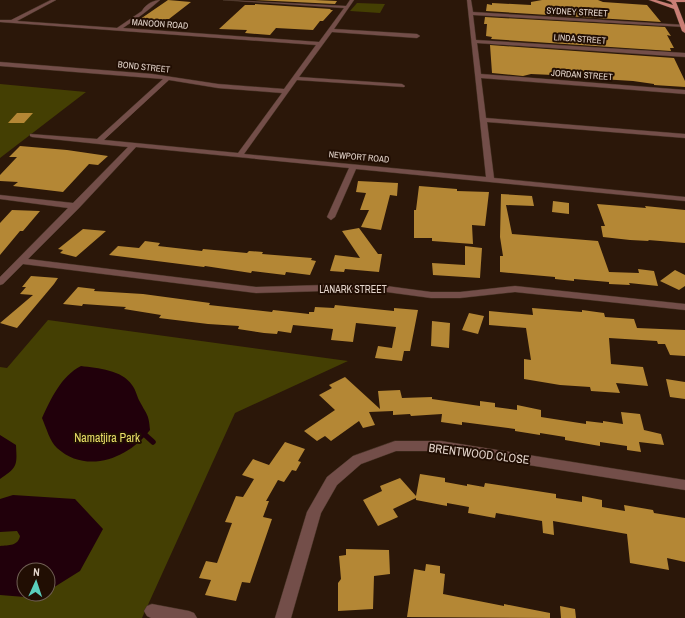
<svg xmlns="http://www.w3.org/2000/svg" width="685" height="618" viewBox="0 0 685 618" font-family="'Archivo Narrow',sans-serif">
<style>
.green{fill:#443f03;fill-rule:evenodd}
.water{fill:#21000b}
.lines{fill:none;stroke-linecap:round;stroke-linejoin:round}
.stream{stroke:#21000b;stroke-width:5.5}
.building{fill:#b48735}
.street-casing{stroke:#453224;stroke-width:1}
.primary-casing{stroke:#453224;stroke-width:1}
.street{fill:#734e49;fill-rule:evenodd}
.primary{fill:#c97e75;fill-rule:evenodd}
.labels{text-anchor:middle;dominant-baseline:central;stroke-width:4;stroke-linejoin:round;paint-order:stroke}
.far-street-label{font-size:9px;fill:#e4d5cc;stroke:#210e03}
.street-label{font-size:10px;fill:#e4d5cc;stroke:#210e03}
.near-park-label{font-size:12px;fill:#eae168;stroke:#210e03}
.near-street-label{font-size:12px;fill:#e4d5cc;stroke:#210e03}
</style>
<rect width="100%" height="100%" fill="#2b1709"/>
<!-- green -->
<path class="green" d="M357,3L385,4L380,13L350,11Z
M0,84L86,92L0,158Z
M48,320L348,361L235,413L142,618H0V367L7,368ZM24,570H48V594H24Z"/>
<!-- water -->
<path class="water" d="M81,366C98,368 122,370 132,385C136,390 137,397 140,402C147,415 149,415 150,430C129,458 87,475 57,448C50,442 46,427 42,418C51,399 61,376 81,366Z
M0,435L16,445C17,465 18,467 0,479Z
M13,495L75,499L103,529L80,571L48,591V570H24V594H44L37,598L0,595V546C9,545 18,546 20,536L17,531L0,532V499Z"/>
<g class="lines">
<!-- stream -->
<path class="stream" d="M143,433L153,442"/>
</g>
<!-- building -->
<path class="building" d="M168,0L191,2L169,19H166L158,25L151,26L133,24Z
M255,0H315L337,1L335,4Z
M542,0H598L603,2L647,5L661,22L486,11L487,4L492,5V3L531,5V2Z
M255,4L331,9L330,10H333L323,21H320L313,30L276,28L270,35L245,33L247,30L219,29L245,5H255Z
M485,17L665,27L671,36L667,35L674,48H670L671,51L491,39L492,37L486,36L487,24H484Z
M490,45L674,58L685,81V87L654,85V84L633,81L552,76L553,75L531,74L523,76L492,73Z
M17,113H33L24,123H8Z
M20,146L67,150L108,156L98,165L89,164L63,192L13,186L18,182L0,181V175L17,157H9Z
M358,181L398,183L397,196L390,195L381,230L361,227L369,210H360L366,193L356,192Z
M419,186L457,189V191L489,192L485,226L472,225L473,244L432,241V238H414V210H416Z
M501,194L532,196L534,206L506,205L512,234L598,241L609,272L639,273L638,269L654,271L658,286L629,283L630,285L609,284V282L574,279V281L555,279V277L500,272V256H503L500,237Z
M553,201L569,203V214L552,212Z
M597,204L646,208L645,206L685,210V243L648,240L649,241L630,240L603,237L601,226H605Z
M12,210L40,211L23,231H20L0,255V223Z
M359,228L378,254H382L379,272L345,269L344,272L330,271L335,255L360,258L342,231Z
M83,229L106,231L76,257L60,253L63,250L58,249Z
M145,241L160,243L158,246L202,251L203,249L247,253L249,251L263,252L262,254L312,258L311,260L316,261L310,275L286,272L285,275L252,271L251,273L205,266L204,267L109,255L118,246L139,248Z
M465,246L482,248L480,278L433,275L432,263L465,265Z
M675,270L685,275V286L679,290L660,281Z
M31,276L58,278L54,284L17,328L0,323L33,295L20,294L26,287H22Z
M78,287L95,289L94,291L143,294L210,303L209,305L272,312L273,310L309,314V312H314L315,307L334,308L335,305L394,311V308L418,310L410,351H404L402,361L375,358L378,346L392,348L396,327L356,323L353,342L331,340L333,329L293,325L291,333L278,331L277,334L264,333L238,329L239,326L208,324L159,318L161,315L124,309L126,307L83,304L82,306L63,304Z
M532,308L582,312V310L604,313L605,317L634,319L637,328L685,330V356L670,355L665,344H658L657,341L609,338L611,364L643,367L648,386L616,383L620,393L591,391L590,387L560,385L524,379V359L531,360L526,328L489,325V311L533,315Z
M469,313L484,316L478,334L462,330Z
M432,321L450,323L449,348L431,346Z
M345,377L380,409L378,391L400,390L402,398L432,397V399L480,406V401L495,403V407L517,410V405L541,410V417L586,424V421L603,423V421L623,424L621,412L640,414L644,430L661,434L664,445L639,442L641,452L627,450V446L600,442V446L565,440V437L540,433V435L515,431V429L462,422V425L441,422L442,414L411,416L410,414L393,415V411L369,412L375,425L363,428L359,421L331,441L325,436L317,441L304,431L335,410L319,395L332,388L329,385Z
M666,379L685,382V399L670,397Z
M285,442L305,449L298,461L301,462L296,471L292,470L284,482L278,480L266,501H269L263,517L272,519L250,583L242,582L236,601L205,595L211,580L199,578L206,561L217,563L232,523L225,522L236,496L243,497L254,479L242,475L253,459L269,465Z
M420,474L445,478V482L467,486V484L484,487L485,483L556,494V498L582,502V496L602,500V507L625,511L624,505L653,510L654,513L685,518V562L667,558L669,570L630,563L627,534L553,521L554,535L543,533L542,521L496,513L495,518L468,513L469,507L447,503V506L416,500V498L393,509L398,517L378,526L363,500L382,491L380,486L400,478L416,496Z
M346,549L389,550L390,574L374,576L373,609L338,611V583L341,579L339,556L346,555Z
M426,564L440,566V573L445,574L443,594L504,606V604L550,613V618L407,617L414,569L425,571Z
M560,606L575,609L576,618H561Z"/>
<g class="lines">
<!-- street casing -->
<g class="street-casing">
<path id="street" d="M51,0H56L17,21L117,28L142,11C145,5 153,0 160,0C149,10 136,19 123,28L319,42L344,8L223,0L346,6L350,0H354L334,29L417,34L420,36L417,38L332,32L299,77L402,84L405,86L404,87L297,80L244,154L486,177L467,0H471L473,12L685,25V27L473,15L476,40L685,53V57L477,43L481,74L685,90V94L481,78L486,118L685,134V138L487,122L494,178L685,197V201L356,169L335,217L331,220L327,217L349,168L136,147L79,208L28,259L256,287L358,284L379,285L431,292H460L515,286L685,304V310L515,292L460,298H431L379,291L358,290L256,293L23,264L3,284L0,285V277L68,208L0,199V195L73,203L128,147L32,137L30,136V134L97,139L163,79L0,66V62L152,74L218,84L284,89L316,45L0,22V20H11ZM169,80L218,88L282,93L238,153L104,140Z
M395,441H441L685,480V490L441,451H396L361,464L337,485L321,513L291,618H275L307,512L327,477L353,456Z
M152,604L189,611L194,613L197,618H151L147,616L144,611L147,606Z"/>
</g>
<!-- primary casing -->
<g class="primary-casing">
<path id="primary" d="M649,0H656L673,5L671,2L666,0H685V2H676L685,25V33L682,31L674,9Z"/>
</g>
<!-- street -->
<use href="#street" class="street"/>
<!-- primary -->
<use href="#primary" class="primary"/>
</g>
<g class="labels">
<!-- far-street labels -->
<g class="far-street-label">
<text transform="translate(577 12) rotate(3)">SYDNEY STREET</text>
<text transform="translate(160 24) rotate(4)">MANOON ROAD</text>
<text transform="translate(580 39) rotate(4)">LINDA STREET</text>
<text transform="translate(144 67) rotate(6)">BOND STREET</text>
<text transform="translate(582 75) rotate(4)">JORDAN STREET</text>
<text transform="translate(359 157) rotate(5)">NEWPORT ROAD</text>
</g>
<!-- street labels -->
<g class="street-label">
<text x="353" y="289">LANARK STREET</text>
</g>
<!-- near-park labels -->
<g class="near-park-label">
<text x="107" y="438">Namatjira Park</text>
</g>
<!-- near-street labels -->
<g class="near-street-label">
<text transform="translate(479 454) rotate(7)">BRENTWOOD CLOSE</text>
</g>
</g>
<!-- north arrow -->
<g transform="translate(36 582) rotate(3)"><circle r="19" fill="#210e03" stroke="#6f5e53"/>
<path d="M0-3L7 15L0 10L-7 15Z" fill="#5acebd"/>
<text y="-6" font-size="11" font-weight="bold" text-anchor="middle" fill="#e4d5cc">N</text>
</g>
</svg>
